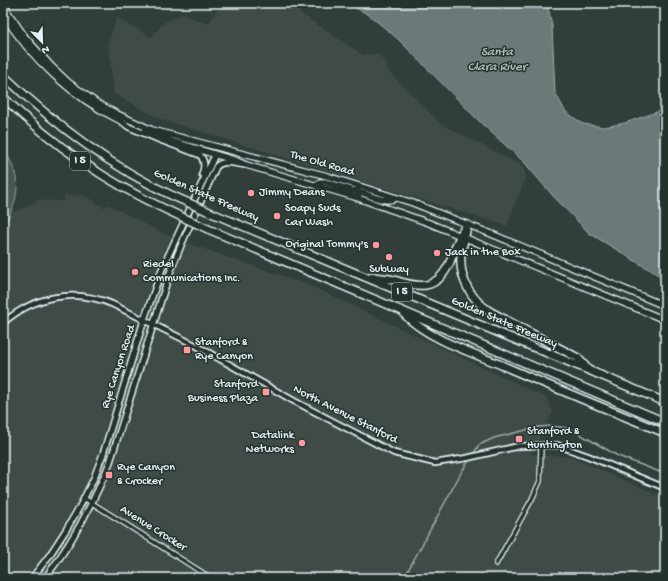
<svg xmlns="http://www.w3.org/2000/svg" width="668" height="581" viewBox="0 0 668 581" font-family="'Gochi Hand',sans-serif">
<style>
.built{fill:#3f4b46}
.green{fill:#495651;stroke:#98a4a4}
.water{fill:#6d7978;stroke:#9ea9ab}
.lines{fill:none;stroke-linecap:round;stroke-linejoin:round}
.stream{stroke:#9ea9ab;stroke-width:1.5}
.minor-casing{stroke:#e8f1f8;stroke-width:6}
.tertiary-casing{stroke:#e8f1f8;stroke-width:8}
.secondary-casing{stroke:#e8f1f8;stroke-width:8}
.primary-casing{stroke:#e8f1f8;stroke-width:8}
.motorway-casing{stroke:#e8f1f8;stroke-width:10}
.minor{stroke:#26332d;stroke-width:3.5}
.tertiary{stroke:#26332d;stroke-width:4.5}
.secondary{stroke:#26332d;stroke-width:5}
.primary{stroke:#26332d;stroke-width:5.5}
.motorway{stroke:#26332d;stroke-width:7}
.motorway-bridge-casing{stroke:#e8f1f8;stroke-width:10;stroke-linecap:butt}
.motorway-bridge{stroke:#26332d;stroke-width:7}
.poi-dot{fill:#ff9aa2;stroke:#26332d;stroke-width:1.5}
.labels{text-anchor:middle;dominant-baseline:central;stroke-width:3;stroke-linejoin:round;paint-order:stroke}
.shield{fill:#26332d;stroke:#aeb8bb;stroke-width:1}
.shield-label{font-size:11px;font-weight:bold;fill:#e8f1f8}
.street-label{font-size:12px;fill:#e8f1f8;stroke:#26332d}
.poi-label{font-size:12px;fill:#e8f1f8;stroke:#26332d;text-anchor:start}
.water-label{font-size:13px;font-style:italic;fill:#b1bbbe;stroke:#26332d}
</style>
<rect width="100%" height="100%" fill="#323e39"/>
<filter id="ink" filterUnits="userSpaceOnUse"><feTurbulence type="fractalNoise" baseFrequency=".025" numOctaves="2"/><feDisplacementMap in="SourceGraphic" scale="8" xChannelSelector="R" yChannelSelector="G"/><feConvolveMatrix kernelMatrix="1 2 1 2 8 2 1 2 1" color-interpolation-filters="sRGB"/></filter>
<g filter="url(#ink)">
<!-- built -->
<path class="built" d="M222,3H293L295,4L300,13L363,55L376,53L386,62L388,71L441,124L519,164L524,170L526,176L507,226L160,119L114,94L108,42L117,18L151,37L165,22L182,14L208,24Z
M64,195L86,196L103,207L105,208L107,204L165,234L190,244L311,286L547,398L553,412L531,454L571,457L665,498V578H6L3,576V227L9,214L28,206L37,200L64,201Z"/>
<!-- green -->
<path class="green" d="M3,148C22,177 21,197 3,227Z"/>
<!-- water -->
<path class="water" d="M346,3H547L552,25L555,92L565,111L583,124L604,127L625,123L665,109V279L589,233L553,196L524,162L482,124L398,39L369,15Z"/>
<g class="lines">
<!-- stream -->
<path class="stream" d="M472,456L479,445L494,438L538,427L551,426L568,428L578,433L618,456L665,474
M404,578L462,471L470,459"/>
<!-- minor casing -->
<g class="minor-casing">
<path id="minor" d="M84,498L211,578
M496,564L532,499L540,481L541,445
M663,578L665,573"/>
</g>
<!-- tertiary casing -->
<g class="tertiary-casing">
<path id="tertiary" d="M3,323C34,296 73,288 112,304L197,346L294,401L394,453L435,463L467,458L519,446L557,445L588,456L665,488"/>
</g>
<!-- secondary casing -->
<g class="secondary-casing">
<path id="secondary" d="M121,121L129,127L160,140L200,155C205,161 205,167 202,174
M32,578L49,556L66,530L80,506L94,478L103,454L144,320L162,269L215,155
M45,578C73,542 93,504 110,462L169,275L182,243L216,167C223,159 235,164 245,165"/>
</g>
<!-- primary casing -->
<g class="primary-casing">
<path id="primary" d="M3,5L25,37L51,66L68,82L97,103L117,114L152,130L327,176L413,203L494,235L665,306
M3,14C31,59 73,98 121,121
M145,131L174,142L237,161L246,165L355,197L429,223L665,320
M316,186L320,182H325L354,191L357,190L360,187
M355,197L361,193H363C374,197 386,203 396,198"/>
</g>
<!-- motorway casing -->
<g class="motorway-casing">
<path id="motorway" d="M3,75C54,124 109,166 173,196
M3,97C51,143 106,182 167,210
M214,214L665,402
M467,225C466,235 462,245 461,255C459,279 471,300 491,312L578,358L587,368
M208,229L665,422
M372,277C379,278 387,278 394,280C419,288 437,291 450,262C455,249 458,237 466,226
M405,315C429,339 468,351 499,364C554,388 609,410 665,433"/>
</g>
<!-- minor -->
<use href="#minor" class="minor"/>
<!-- tertiary -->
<use href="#tertiary" class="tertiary"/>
<!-- secondary -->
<use href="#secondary" class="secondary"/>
<!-- primary -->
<use href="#primary" class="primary"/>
<!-- motorway -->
<use href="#motorway" class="motorway"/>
<!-- motorway-bridge casing -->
<g class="motorway-bridge-casing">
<path id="motorway-bridge" d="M173,196L214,214
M167,210L208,229"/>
</g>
<!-- motorway-bridge -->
<use href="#motorway-bridge" class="motorway-bridge"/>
</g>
</g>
<!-- markers -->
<g class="poi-dot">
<circle cx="251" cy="193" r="4"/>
<circle cx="277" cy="216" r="4"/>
<circle cx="376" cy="245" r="4"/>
<circle cx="437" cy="253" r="4"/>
<circle cx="389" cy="257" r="4"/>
<circle cx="135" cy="272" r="4"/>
<rect x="183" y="346" width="8" height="8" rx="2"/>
<rect x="262" y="388" width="8" height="8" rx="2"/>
<rect x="515" y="435" width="8" height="8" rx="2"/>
<circle cx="302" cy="443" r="4"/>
<rect x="105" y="471" width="8" height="8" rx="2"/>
</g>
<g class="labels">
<!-- shield labels -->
<g class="shield">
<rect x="70" y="152" width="20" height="18" rx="3"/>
<rect x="392" y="283" width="20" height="18" rx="3"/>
</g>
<g class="shield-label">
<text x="80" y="161">I 5</text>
<text x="402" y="292">I 5</text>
</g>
<!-- street labels -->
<g class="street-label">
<text transform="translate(322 164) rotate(16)">The Old Road</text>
<text transform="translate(206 196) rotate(24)">Golden State Freeway</text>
<text transform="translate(504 323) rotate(23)">Golden State Freeway</text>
<text transform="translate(119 367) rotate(-72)">Rye Canyon Road</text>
<text transform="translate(345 415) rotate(27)">North Avenue Stanford</text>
<text transform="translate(153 529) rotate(32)">Avenue Crocker</text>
</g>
<!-- poi labels -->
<g class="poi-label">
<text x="259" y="193">Jimmy Deans</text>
<text x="285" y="209">Soapy Suds<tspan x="285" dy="14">Car Wash</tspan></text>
<text x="368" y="245" text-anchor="end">Original Tommy's</text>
<text x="445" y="253">Jack in the Box</text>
<text x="143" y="265">Riedel<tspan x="143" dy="14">Communications Inc.</tspan></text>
<text x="389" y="270" text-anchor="middle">Subway</text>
<text x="195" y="343">Stanford &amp;<tspan x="195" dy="14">Rye Canyon</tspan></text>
<text x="258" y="385" text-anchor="end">Stanford<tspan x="258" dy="14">Business Plaza</tspan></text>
<text x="527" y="432">Stanford &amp;<tspan x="527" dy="14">Huntington</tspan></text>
<text x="294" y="436" text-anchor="end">Datalink<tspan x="294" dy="14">Networks</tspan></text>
<text x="117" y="468">Rye Canyon<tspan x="117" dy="14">&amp; Crocker</tspan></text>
</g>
<!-- water labels -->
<g class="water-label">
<text x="497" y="52">Santa<tspan x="497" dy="15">Clara River</tspan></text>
</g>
</g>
<!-- margin -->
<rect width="668" height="581" fill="none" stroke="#26332d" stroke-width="16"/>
<rect x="8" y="8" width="652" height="565" fill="none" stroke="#e8f1f8" stroke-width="1.5" filter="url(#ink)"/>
<!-- north arrow -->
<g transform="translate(42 42) rotate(157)" stroke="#26332d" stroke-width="3" paint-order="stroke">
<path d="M0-3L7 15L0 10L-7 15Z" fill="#e8f1f8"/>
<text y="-6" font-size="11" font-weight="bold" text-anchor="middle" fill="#e8f1f8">N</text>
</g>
</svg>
